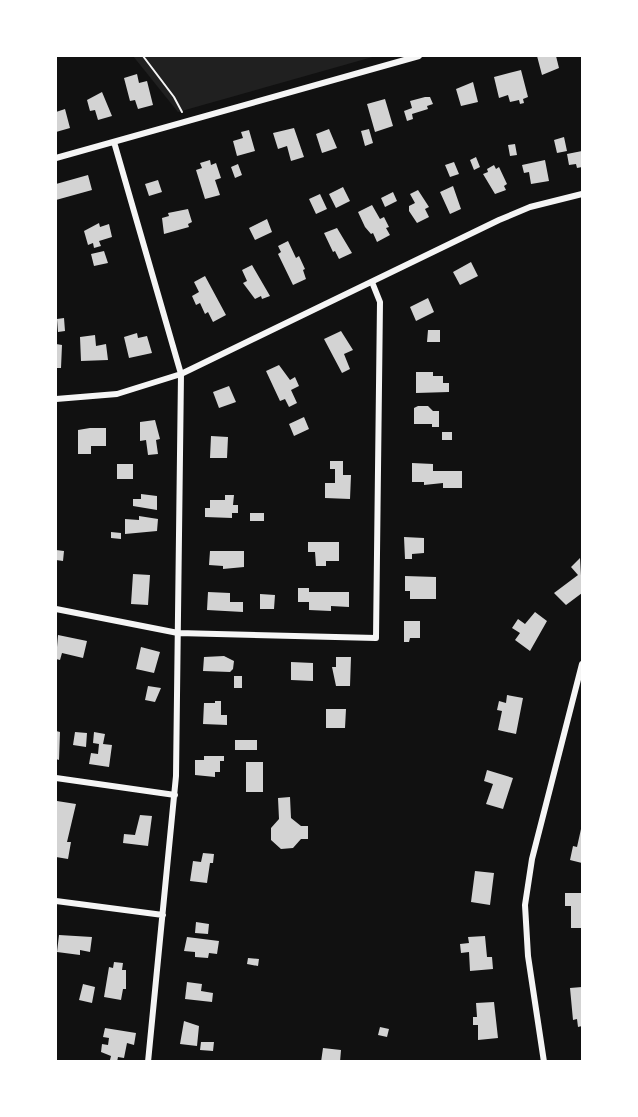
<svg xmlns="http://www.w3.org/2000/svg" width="638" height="1117" viewBox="0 0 638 1117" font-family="Helvetica,sans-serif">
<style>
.green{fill:#202020}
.building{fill:#d3d3d3}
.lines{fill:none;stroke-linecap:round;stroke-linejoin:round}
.path{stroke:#f5f5f5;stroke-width:2}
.minor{stroke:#f5f5f5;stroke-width:6}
</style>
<rect width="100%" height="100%" fill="#111"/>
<!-- green -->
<path class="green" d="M133,56H376L178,112Z"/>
<!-- building -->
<path class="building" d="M537,56H556L559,68L542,75Z
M521,70L528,97L523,99L524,103L520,104L519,100L510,102L508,95L499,98L494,77Z
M137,74L139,83L147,81L153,105L138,109L135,100L130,101L124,78Z
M473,82L478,102L461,106L456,89Z
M102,92L112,116L98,120L95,110L90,111L87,100Z
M425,97H430L433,104L427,106L428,109L412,114L413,119L407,121L404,111L412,108L410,101Z
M385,99L393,126L375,132L367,104Z
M65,109L70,128L56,132V112Z
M294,128L304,157L291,161L287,146L278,149L273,133Z
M329,129L337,148L322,153L316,134Z
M369,129L373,143L365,146L361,131Z
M249,130L255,151L237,156L233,141L243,138L241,132Z
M564,137L567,151L557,153L554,140Z
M515,144L517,155L510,156L508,145Z
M582,151V167L577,168L576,164L569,165L567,154Z
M476,157L480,167L474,170L470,160Z
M210,160L211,165L216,163L221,178L215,180L220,195L205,199L196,170L202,168L200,163Z
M545,160L549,181L531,184L529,172L524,173L522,165Z
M454,162L459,174L450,177L445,165Z
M238,164L242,175L235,178L231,167Z
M494,165L496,169L499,167L507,184L504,186L506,190L495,194L483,174L488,172L487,169Z
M88,175L92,190L56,200V184Z
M158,180L162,192L149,196L145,184Z
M453,186L461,209L450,214L440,192Z
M343,187L350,201L336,208L329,194Z
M418,190L429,207L425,209L429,217L417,223L409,211V206L415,203L410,194Z
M393,192L397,201L385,207L381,198Z
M320,194L327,209L316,214L309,199Z
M372,205L380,219L384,217L389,227L386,228L390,235L377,242L373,233L371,234L365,227L358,212Z
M188,209L192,222L188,224L189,227L164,234L162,218L169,216L168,213Z
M267,219L272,232L255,240L249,228Z
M99,223L100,227L109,224L112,237L99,241L101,246L94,248L93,243L88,245L84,231Z
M337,228L352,253L339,259L335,251L333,252L324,233Z
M288,241L296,258L299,256L305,269L303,270L306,279L293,285L278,254L281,252L278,246Z
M104,251L108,263L94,266L91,254Z
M471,262L478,276L460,285L453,272Z
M252,265L270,296L262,299L261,296L255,299L243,283L247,281L242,270Z
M205,276L226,315L213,322L208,312L205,314L200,303L196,305L192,296L199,292L194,282Z
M428,298L434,312L416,321L410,307Z
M64,318L65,331L58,332L57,319Z
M428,330H440V342H427Z
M341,331L353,350L344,354L350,369L342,373L324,339Z
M137,333L138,338L147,336L152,353L129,358L124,337Z
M95,335L96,346L106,344L108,360L81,361L80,337Z
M56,344L62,345L61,368H56Z
M279,365L290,380L295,377L299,386L291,390L297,403L289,407L285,399L280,401L266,371Z
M416,372H433V376H443V383H449V392L416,393Z
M229,386L236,402L219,408L213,392Z
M418,406H428L433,411H439V427H432V424H414V408Z
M304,417L309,429L294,436L289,424Z
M155,420L160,439L156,440L158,454L148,455L146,440L140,441V422Z
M90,428H106V446H91V454H78V430Z
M442,432H452V440H442Z
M211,436L228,437L227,458H210Z
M330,461H343V475H351L350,499L325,498V483H335V469H330Z
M412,463L433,464V471H462V488H443V483L424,485V482H412Z
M117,464H133V479H117Z
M141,494L157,496V510L133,506V499H141Z
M225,495H234L233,505H238V513H232V518L205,517V508H210V500H225Z
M250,513H264V521H250Z
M139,516L158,519L157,531L125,534V519L139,520Z
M111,532L121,533V539L111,538Z
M404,537L424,538V553L412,554V559H405Z
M308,542H339V561H326V566H316L315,552H308Z
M56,550L64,551L63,561L56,560Z
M210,551H244V567L223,569V566L209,565Z
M580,558L582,593L566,605L554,593L578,575L571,567Z
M133,574L150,575L148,605L131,604Z
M405,576L436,577V599H410V591H405Z
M298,588H309V592H349V607L331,606V611L309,610V602H298Z
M208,592L230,593V602H243V612L207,610Z
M260,594L275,595L274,609H260Z
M535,612L547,621L530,651L515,640L520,633L512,628L518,619L525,624Z
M404,621H420V638H410L409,642H404Z
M58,635L87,641L83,658L62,653L60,660L56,659Z
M141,647L160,652L154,673L136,669Z
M224,656L234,661L233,669L230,672L203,671L204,657Z
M336,657H351L350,686H336L332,667H336Z
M291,662L313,663V681L291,680Z
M234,676H242V688H234Z
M148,686L161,688L155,702L145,700Z
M507,695L523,698L516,734L498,730L502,711L497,710L499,701L506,703Z
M215,701H221V715H227V725L203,724L204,703H215Z
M326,709H346L345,728H326Z
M56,731L60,732L59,760L56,759Z
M75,732L87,733L86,747L73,745Z
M94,732L105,734L103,744L112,745L109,767L89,764L91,753L98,754L99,744L93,743Z
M235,740H257V750H235Z
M204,756H224V761H220V772H215V777L195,775V760H204Z
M246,762H263V792H246Z
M487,770L513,778L503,809L486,804L493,784L484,781Z
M290,797L291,818L301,826H308V839H301L293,848L281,849L271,840V828L279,819L278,798Z
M57,801L76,804L67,842H71L68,859L56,857Z
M140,815L152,816L148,846L123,843L124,834L135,835Z
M581,829L582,830V863L570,860L573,846L577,847Z
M203,853L214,854L213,863H210L207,883L190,881L193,861L201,862Z
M475,871L494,873L490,905L471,902Z
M565,893H582V928H571V906H565Z
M196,922L209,924L208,934L195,933Z
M59,935L92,937L90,952L80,950V955L57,952Z
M485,936L487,957H492L493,969L470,971L469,952L461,953L460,944L469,943L468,937Z
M187,937L219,941L217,954L209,953L208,958L195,957V952L184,951Z
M248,958L259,959L258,966L247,964Z
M114,962L123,963L122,970H126V989H123L121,1000L104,997L109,967L113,968Z
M187,982L202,984L201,991L213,993L212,1002L185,999Z
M83,984L95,987L92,1003L79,1000Z
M582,987V1026L578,1027L577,1019L573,1020L570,988Z
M494,1002L498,1038L478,1040V1025H473V1017H477L476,1003Z
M184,1021L199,1026L197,1046L180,1044Z
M380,1027L389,1029L387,1037L378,1035Z
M105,1028L136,1033L134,1045L127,1043L124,1058L118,1057L117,1062L110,1060L111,1056L101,1052L102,1044L108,1045L109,1038L103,1037Z
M201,1042H214L213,1051L200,1050Z
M323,1048L341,1050L340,1062H321Z"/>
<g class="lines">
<!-- path -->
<path class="path" d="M143,56L174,97L182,112"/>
<!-- minor -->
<path class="minor" d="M114,142L181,374L176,776L148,1062
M56,158L419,56
M56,399L117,394L181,374L499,220L530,207L582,194
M56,609L178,633L376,638L380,302L372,282
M56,778L175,795
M56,901L163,915
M544,1062L528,956L525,905L532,859L582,664"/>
</g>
<!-- border -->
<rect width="638" height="1117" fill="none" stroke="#ffffff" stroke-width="114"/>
</svg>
